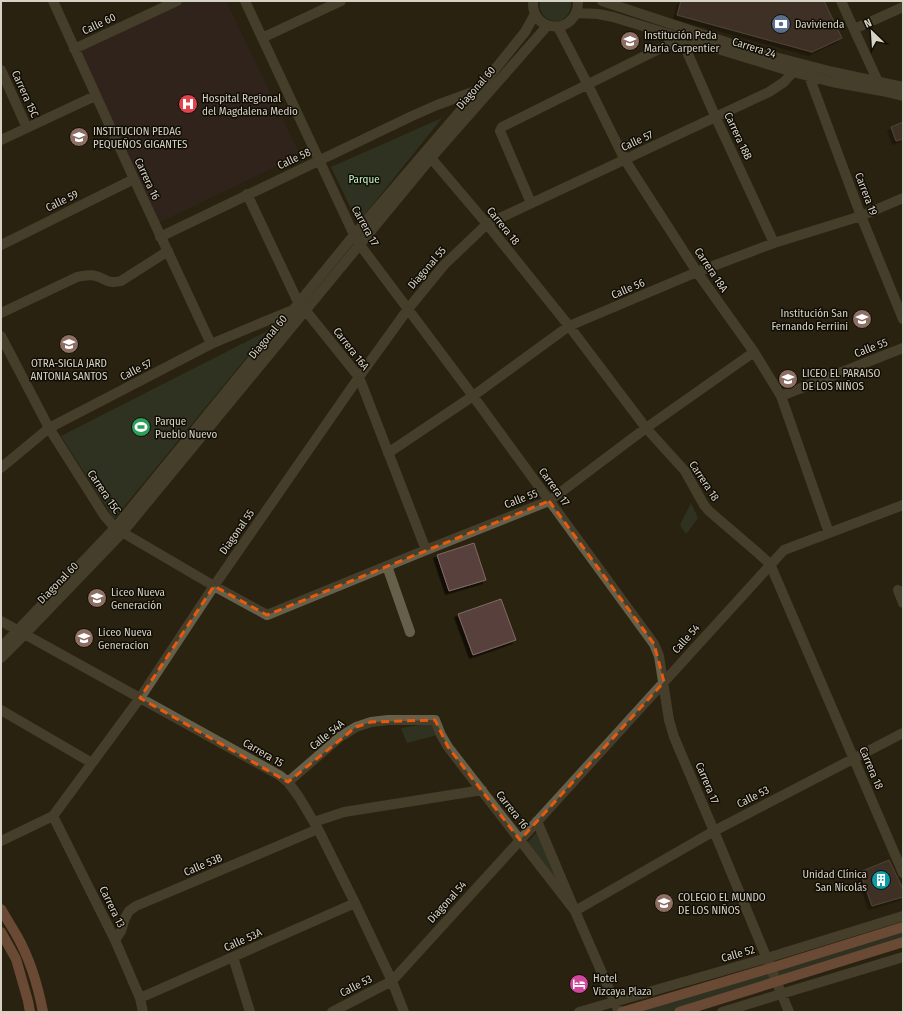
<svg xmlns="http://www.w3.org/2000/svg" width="904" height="1013" viewBox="0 0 904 1013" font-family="'Fira Sans Condensed',sans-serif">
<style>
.medical{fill:#38252a}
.green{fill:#354535}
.building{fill:#59413e;stroke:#826865;filter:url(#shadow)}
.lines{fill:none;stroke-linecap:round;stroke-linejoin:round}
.minor{stroke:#665f49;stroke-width:10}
.major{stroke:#b97b5f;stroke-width:10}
.marked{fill:none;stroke:#e8590c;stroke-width:3;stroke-dasharray:8 5;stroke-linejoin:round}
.labels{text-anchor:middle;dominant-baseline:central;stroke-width:3;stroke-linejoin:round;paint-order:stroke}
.street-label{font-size:11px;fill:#d7d2c6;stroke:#100d05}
.poi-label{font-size:11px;fill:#d7d2c6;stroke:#100d05;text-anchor:start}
.park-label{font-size:11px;fill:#c0f1c0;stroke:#100d05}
</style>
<defs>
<filter id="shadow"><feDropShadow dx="-3.5" dy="3.5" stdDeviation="0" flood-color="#0009"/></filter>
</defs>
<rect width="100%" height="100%" fill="#2a2310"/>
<!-- medical -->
<path class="medical" d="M185,1H226L300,155L158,223L77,53Z"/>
<!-- green -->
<path class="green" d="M540,1H571C573,28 537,27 540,1Z
M442,118L358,223L331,167Z
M269,330L114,519L61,436Z
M691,503L698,518L686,534L680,525Z
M434,723L437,735L407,743L401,728Z
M538,831L560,884L528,842Z
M903,932V943L779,978L775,970Z
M769,972L771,979L669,1012H639Z"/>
<!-- building -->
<path class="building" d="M681,1H824L842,38L812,52L677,15Z
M903,122V139L896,141L891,127Z
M474,543L486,580L449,591L437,555Z
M501,599L516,640L473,655L458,614Z
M889,860L903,889V897L872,906L860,872Z"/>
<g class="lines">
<!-- minor -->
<path class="minor" d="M53,1L134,179L211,344
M245,1L354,235L360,245L473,396L654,644L659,656L669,720L674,737L714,831L789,1012
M533,1C531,35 579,35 578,1
M602,1L759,53L833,72L903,87
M841,1L880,86
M577,13L598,14L613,17L793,72L832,82L882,91L903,96
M558,27L588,85L625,160L697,272L754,352L781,396L829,533
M854,29L903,7
M262,38L341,1
M74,49L177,1
M1,70L27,128
M809,76L861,216L903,319
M1,140L95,96
M431,158L487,224L569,326L646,428L685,471L704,505L709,511L758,553L770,564L903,873
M247,194L298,302L306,311L359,377L426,550
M531,203L500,131L502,127L681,38L716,118L774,243
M160,237L412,116L437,105L478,90
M1,245L134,179
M1,313L77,277C83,276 90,274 96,276C108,280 108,284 121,281L168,251
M1,336L49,428L104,515L115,528L214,586L267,615L426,550L549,501L646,428L754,352
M781,396L903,348
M388,453L473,396L569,326L697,272L774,243L861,216L903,198
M1,468L49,428L211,344L290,311
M387,566L410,632
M898,590L903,603
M1,621L279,775L288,782L299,797L318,829L355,903L392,981L404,1012
M1,647L18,630L115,528L354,235L479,89L525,32L535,14
M1,658L25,634L122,533L431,158L547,26
M1,710L92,763
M288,782L340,737L356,727L371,722L388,720H435L441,735L448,747L575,911L619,1012
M53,816L115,940L140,998L143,1012
M537,821L575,911L714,831L903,733
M314,822L344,812L363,809L482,790
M1,841L53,816L140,698L214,586L359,377L408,309L444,265L487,224L769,92L784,82L793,72
M115,940L121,931L125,918L129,911L136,906L318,829
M233,957L250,1012
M140,998L355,903
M332,1012L392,981L784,550L903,505
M579,1012L767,958L903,916
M722,1012L903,957"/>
<!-- major -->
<path class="major" d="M1,909C6,918 12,927 17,936C30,959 38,986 43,1012
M1,932L16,959L28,1001L30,1012
M622,1012L771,968L903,927
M679,1012L903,942"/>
</g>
<!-- marked area -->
<path d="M0 0H904V1013H0ZM549,501L654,644L664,682L520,840L448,747L435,720L371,722L356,727L288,782L140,698L214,586L267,615Z" fill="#2a2310" fill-opacity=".55" fill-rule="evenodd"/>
<path class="marked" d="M549,501L654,644L664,682L520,840L448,747L435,720L371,722L356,727L288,782L140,698L214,586L267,615Z"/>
<!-- icons -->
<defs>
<g id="bank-disc" transform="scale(1)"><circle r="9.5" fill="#5c6f8a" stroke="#100d05"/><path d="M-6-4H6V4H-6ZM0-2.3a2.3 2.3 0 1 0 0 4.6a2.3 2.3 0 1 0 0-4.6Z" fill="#fff"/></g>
<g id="school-disc" transform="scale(1)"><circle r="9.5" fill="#8d6e63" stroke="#100d05"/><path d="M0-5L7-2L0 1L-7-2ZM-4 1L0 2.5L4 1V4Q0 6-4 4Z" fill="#fff"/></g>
<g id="hospital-disc" transform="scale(1)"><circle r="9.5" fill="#e0444e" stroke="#100d05"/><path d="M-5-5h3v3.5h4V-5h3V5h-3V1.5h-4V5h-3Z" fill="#fff"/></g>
<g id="stadium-disc" transform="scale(1)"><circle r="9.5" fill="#2e9e5b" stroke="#100d05"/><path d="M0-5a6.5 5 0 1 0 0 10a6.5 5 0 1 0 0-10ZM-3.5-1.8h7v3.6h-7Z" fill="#fff"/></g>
<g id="building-disc" transform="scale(1)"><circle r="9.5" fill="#0f9aa8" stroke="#100d05"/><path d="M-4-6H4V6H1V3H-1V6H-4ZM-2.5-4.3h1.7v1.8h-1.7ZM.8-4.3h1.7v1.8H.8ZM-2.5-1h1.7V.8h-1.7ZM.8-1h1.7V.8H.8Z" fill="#fff"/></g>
<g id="hotel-disc" transform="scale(1)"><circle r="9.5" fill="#d1479c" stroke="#100d05"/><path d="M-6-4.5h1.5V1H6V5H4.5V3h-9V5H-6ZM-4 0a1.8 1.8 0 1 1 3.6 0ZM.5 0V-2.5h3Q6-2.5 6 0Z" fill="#fff"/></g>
</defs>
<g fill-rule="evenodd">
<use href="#bank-disc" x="781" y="24"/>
<use href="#school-disc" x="630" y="41"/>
<use href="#hospital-disc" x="188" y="104"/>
<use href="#school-disc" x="79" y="137"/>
<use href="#school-disc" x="862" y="319"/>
<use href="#school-disc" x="69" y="344"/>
<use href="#school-disc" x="788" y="379"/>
<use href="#stadium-disc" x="141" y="427"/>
<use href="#school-disc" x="97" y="598"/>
<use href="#school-disc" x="84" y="638"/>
<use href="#building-disc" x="881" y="880"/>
<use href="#school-disc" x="664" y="903"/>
<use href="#hotel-disc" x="579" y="984"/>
</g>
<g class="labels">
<!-- street labels -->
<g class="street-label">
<text transform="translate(99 24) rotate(-25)">Calle 60</text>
<text transform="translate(754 48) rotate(17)">Carrera 24</text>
<text transform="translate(476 88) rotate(-49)">Diagonal 60</text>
<text transform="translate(25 94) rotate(66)">Carrera 15C</text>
<text transform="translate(738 136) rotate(65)">Carrera 18B</text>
<text transform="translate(637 141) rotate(-25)">Calle 57</text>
<text transform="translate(294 159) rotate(-25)">Calle 58</text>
<text transform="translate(147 179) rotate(65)">Carrera 16</text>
<text transform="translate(866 194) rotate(69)">Carrera 19</text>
<text transform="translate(62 201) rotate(-26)">Calle 59</text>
<text transform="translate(365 226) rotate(61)">Carrera 17</text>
<text transform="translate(503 226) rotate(51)">Carrera 18</text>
<text transform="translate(427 268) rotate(-49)">Diagonal 55</text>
<text transform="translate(711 270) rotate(56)">Carrera 18A</text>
<text transform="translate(628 289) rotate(-23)">Calle 56</text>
<text transform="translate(268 337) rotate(-50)">Diagonal 60</text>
<text transform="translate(871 348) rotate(-21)">Calle 55</text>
<text transform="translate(351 349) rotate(52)">Carrera 16A</text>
<text transform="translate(136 370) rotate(-27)">Calle 57</text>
<text transform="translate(704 481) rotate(57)">Carrera 18</text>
<text transform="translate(554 487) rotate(54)">Carrera 17</text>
<text transform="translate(104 492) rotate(56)">Carrera 15C</text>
<text transform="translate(521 499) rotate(-21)">Calle 55</text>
<text transform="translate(237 532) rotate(-55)">Diagonal 55</text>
<text transform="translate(58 583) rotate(-46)">Diagonal 60</text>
<text transform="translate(686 639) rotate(-48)">Calle 54</text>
<text transform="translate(327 735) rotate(-39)">Calle 54A</text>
<text transform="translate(263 753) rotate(30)">Carrera 15</text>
<text transform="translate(871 768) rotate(67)">Carrera 18</text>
<text transform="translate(707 783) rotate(67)">Carrera 17</text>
<text transform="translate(753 797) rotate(-27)">Calle 53</text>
<text transform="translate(512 810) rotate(52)">Carrera 16</text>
<text transform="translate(203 865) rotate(-23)">Calle 53B</text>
<text transform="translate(447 902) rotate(-48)">Diagonal 54</text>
<text transform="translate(112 907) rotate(64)">Carrera 13</text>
<text transform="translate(243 940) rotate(-24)">Calle 53A</text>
<text transform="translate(738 954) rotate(-16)">Calle 52</text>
<text transform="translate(356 986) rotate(-27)">Calle 53</text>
</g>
<!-- poi labels -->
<g class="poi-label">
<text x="795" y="24">Davivienda</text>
<text x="644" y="35">Institución Peda<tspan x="644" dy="13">María Carpentier</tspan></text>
<text x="202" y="98">Hospital Regional<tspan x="202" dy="13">del Magdalena Medio</tspan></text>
<text x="93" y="131">INSTITUCION PEDAG<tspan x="93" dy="13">PEQUEÑOS GIGANTES</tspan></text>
<text x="848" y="313" text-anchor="end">Institución San<tspan x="848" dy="13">Fernando Ferriini</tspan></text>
<text x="69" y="363" text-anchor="middle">OTRA-SIGLA JARD<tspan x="69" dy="13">ANTONIA SANTOS</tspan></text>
<text x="802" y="373">LICEO EL PARAISO<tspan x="802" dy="13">DE LOS NIÑOS</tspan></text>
<text x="155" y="421">Parque<tspan x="155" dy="13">Pueblo Nuevo</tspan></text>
<text x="111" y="592">Liceo Nueva<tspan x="111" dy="13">Generación</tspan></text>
<text x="98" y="632">Liceo Nueva<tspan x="98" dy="13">Generacion</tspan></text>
<text x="867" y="874" text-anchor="end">Unidad Clínica<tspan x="867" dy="13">San Nicolás</tspan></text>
<text x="678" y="897">COLEGIO EL MUNDO<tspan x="678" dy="13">DE LOS NIÑOS</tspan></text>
<text x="593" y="978">Hotel<tspan x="593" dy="13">Vizcaya Plaza</tspan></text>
</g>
<!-- park labels -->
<g class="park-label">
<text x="364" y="179">Parque</text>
</g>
</g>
<!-- border -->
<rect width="904" height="1013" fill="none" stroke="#d7d2c6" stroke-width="4"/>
<!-- north arrow -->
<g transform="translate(872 32) rotate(335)" stroke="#100d05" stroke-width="3" paint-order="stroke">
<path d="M0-3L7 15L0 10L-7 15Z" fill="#d7d2c6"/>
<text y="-6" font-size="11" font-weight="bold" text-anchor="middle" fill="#d7d2c6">N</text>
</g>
</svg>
